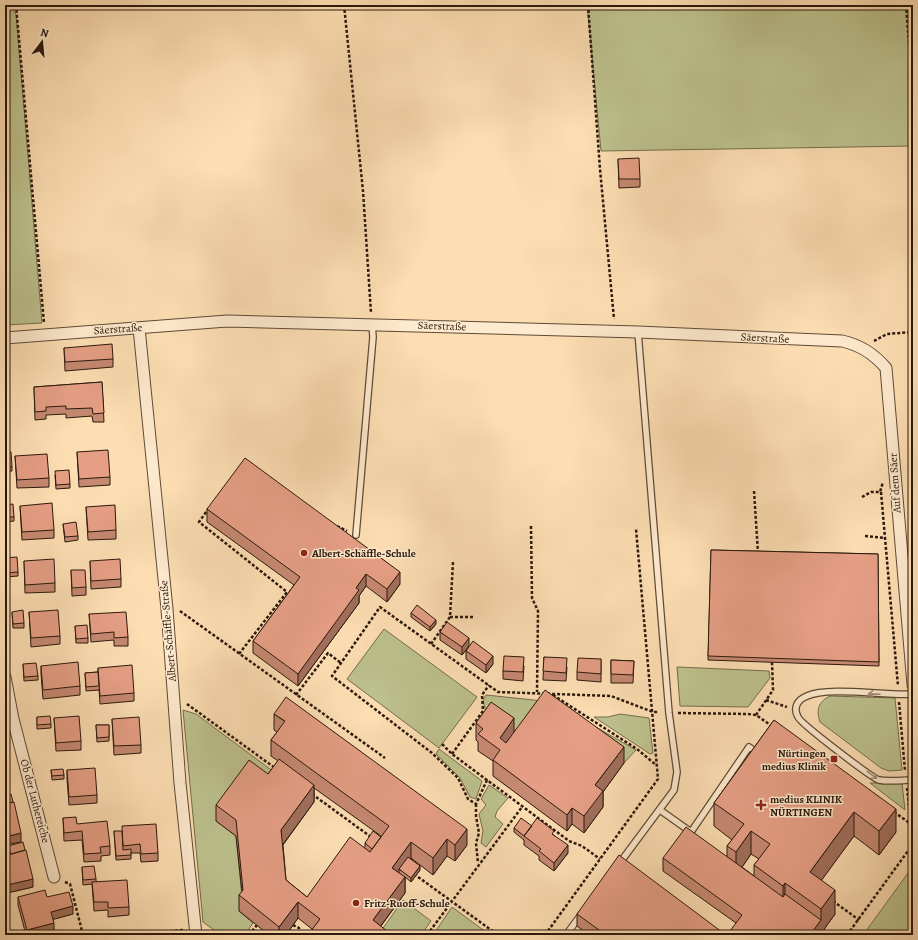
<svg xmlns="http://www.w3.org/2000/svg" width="918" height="940" viewBox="0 0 918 940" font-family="Alegreya,serif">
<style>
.green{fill:#bdc28e;stroke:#746d4d}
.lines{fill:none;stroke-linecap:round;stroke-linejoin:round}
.service-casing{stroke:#5f4a36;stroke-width:8}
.minor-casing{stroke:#5f4a36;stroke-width:13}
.path{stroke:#2a180c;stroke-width:2.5;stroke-dasharray:3 2;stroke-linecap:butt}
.service{stroke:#feeace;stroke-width:5.5}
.minor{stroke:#feeace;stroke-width:11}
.wall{fill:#c68972;stroke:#2a180c;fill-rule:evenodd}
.shaded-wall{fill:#a16f5d;stroke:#2a180c}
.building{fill:#e69f85;stroke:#2a180c}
.oneway{stroke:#9f8c77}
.poi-dot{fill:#8f2418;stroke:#feeace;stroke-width:1.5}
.labels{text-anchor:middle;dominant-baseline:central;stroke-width:3;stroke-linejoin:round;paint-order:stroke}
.street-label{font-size:11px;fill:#2a180c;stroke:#feeace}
.poi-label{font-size:11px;font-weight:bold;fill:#2a180c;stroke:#feeace;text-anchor:start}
</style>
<rect width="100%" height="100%" fill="#fddeb3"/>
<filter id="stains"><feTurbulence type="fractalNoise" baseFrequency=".005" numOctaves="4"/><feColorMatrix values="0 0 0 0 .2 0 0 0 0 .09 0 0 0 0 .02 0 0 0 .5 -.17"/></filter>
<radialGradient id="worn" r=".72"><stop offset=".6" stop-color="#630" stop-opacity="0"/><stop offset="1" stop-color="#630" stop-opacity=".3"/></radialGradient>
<!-- green -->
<path class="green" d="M5,5H9L16,14L42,323L5,325Z
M587,5H913V72L908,73L913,146L601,151Z
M384,629L477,697L439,748L347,679Z
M677,667L769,671L770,678L748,707L680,706Z
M486,695L552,702L636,750L624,763L546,706L506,759L486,713L483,700Z
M830,696L895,698L902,770L889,771L881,768L820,722C816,710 818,702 830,696Z
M183,710L196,714L278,775L249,776L216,821L236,836L243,907L239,911L253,923L245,935H221L203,922Z
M620,714L649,718L653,753L650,754L594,717H608Z
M439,749L482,781L476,799L470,797L460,778L436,754Z
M870,783H902L905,810Z
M489,785L508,798L497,811L495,817L503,824L486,847L481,843L483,831L479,814L486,805L481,799Z
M911,869L913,935H863Z
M403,900L431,921L421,935H378Z
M452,907L490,935H433Z"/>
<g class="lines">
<!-- service casing -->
<g class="service-casing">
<path id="service" d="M356,535L373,337L372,324
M913,694C886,696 829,686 807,696C797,700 793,708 798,717C801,724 872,778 879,780C889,782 903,780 913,780
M660,810L691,832L749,747L758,753
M619,864L674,790L677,772L669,713L638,332
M566,935L580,916"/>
</g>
<!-- minor casing -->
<g class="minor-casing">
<path id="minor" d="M139,328L167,609L180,783L196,935
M5,338L227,321L638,332L842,341C861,345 874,354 886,368L913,685
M5,677L13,719L54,877"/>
</g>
<!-- path -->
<path class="path" d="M16,5L44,323
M344,5L363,191L371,313
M588,5L600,169L614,319
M906,5L913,96
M874,341L887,334L913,332
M754,491L758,553
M881,492L898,686
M862,497L871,492H880L883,482
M209,508L199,522L287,592L239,654
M337,526L347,531
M531,526L532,598L538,611L537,692
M865,536L885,538
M180,611L385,758
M450,617H475
M431,644L450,617L453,562
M296,695L328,653L341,663
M553,695L637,749L656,765
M766,700L787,707
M899,702L905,771
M187,704L275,768
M678,713L748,714L756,715L772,726
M756,715L773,690L772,662
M442,744L452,754L569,841L582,846L600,859
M452,754L483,711L482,695L489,685
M487,780L476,804L468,799L458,778L432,753L332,676L380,607L498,692L611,696L653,712H659
M907,788L913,844
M312,794L371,837
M476,804V816L479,833L476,843L478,863
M894,812L911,824
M414,874L498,935
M65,882L70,884L83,935
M833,901L859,920
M293,925L299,928V935
M125,935L184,930
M249,935L257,925
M427,935L522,807
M545,935L658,779L636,529
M847,935L913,844"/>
<!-- service -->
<use href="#service" class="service"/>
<!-- minor -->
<use href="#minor" class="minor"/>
</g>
<!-- wall -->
<path class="wall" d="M618,159L640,179V187L619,188Z
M64,348L113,359V367L65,371Z
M102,382L104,422H93L92,416L66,418V414L46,415V419L35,420L34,387Z
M5,452L12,467V471L5,472Z
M77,452L110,477V485L79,487Z
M15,456L49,478V487L17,488Z
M55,475L70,484V488L56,489Z
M5,505L14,517V521L5,522Z
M20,506L54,530V538L22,540Z
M86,507L116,530V539L88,540Z
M207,509L400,584L387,602L366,586L359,596V603L298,686L253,653V641L294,585L207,522Z
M63,524L78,536V540L65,542Z
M711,550L878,554L879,666L708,660Z
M5,558L18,572V576L5,577Z
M24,561L55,583V592L25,593Z
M90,561L121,579V587L91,589Z
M71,570L86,587V595L72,596Z
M12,612L24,623V628H13Z
M29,612L60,636V644L31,647Z
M411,613L436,624L430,631L411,617Z
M89,614L128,637V646H114V640L91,642Z
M75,626L88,638V643H76Z
M440,632L469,646L462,655L440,640Z
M466,651L493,664L486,673L466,659Z
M544,657L567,667L566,681L543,680Z
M601,659V682L577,680V672Z
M611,660L634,661L633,683H611Z
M23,664L38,676V680L24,681Z
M41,666L80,686V695L43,699L41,674Z
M524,666L523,681L503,679V671Z
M98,668L134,693V701L100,704L99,689V690L86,691L85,673L98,672Z
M274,714L467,845L455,861L447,856L433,875L411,858L420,870L411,882L405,877V893L381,926L312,929L298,918L286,935H269L239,911V895L242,892L236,836L216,821V805L268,774L278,761L271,756V740L277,732L274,730ZM314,788L381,836L365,843V847L307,897L286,880L283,845L314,802Z
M37,717L51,724V728L37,729Z
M54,718L81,741V750L56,751Z
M112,719L141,745V753L114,755Z
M774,720L896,832L879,855L854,836L821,880L835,914L820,935L736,923L663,871V858L727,857V846L732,840L714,826V803ZM751,854L759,859L754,865V876L742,867Z
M476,723L514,732L624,763L603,792V807L584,833L572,824L567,831L493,776V761L478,751V742L476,740Z
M96,725H109V741L97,742Z
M51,770L64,775V779L52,780Z
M67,770L97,795V803L69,805L67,779Z
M63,818L77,824L110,846V855L101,856V861L84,862L82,840L64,841Z
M532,826L554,835L568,853L554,871L539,860V856L524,845V840L514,832V828Z
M114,831L158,853V861L141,862L140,853H131V859L116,860Z
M8,846L33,887L7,893L5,884V856L10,854L8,850Z
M82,867L96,879V881L129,907V915L108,917V910L94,911L92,884L83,885Z
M18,897L73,914L53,919L54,931L39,935H26L18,905Z
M577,914L726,935H589L577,926Z"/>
<!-- shaded-wall -->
<path class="shaded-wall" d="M400,572V584L387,602V589Z
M366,574V586L359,596V603L298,686V674L356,588Z
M436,620V624L430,631V627Z
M469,638V646L462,655V647Z
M493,656V664L486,673V665Z
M514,718V735L500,754V738Z
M624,747V763L603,792V807L584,833V816L595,785Z
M5,780H7V788L5,789Z
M314,785V802L281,847V830Z
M572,808V824L567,831V815Z
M896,809V832L879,855V831Z
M854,812V836L810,896V872Z
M467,829V845L455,861V845Z
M751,831V854L736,876V852Z
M21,833V842L5,845V837Z
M447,839V856L433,875V858Z
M411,842V858L401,871L399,869V873L392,868Z
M568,845V853L554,871V863Z
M420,866V870L411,882V878Z
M405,877V893L374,935L373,920Z
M33,879V887L7,893V885Z
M785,883V907L783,910V886Z
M835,890V914L820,935H810L821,920V909Z
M298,902V918L286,935H279V927Z
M73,906V914L51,920V912Z
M54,923V931L39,935H27V930Z"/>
<!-- building -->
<path class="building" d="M639,158L640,179H619L618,159Z
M112,344L113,359L65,362L64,348Z
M102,382L104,413L93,414L92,408L66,409V406L46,407V411L35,412L34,387Z
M108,450L110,477L79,479L77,452Z
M5,452H11L12,467H5Z
M47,454L49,478L17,480L15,456Z
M245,458L400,572L387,589L366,574L356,588L359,590L298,674L253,641L300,577L207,509Z
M69,470L70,484L56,485L55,471Z
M52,503L54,530L22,532L20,506Z
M13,504L14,517H5V505Z
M115,505L116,530L88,532L86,507Z
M76,522L78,536L65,537L63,524Z
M711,550L878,554L879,662L708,656Z
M17,557L18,572L5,573V558Z
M54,559L55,583L25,585L24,561Z
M120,559L121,579L91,581L90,561Z
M71,570H85L86,587L72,588Z
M417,605L436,620L430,627L411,613Z
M23,610L24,623L13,624L12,612Z
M58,610L60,636L31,638L29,612Z
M126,612L128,637L114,638V632L91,634L89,614Z
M447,622L469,638L462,647L440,632Z
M87,625L88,638L76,639L75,626Z
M473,641L493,656L486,665L466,651Z
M504,656L524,657L523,672L503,671Z
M544,657L567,658L566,673L543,671Z
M578,658L601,659V674L577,672Z
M611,660L634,661L633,675L611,674Z
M78,662L80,686L43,690L41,666Z
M36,663L38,676L24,677L23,664Z
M132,665L134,693L100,696L98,668Z
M98,672L99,686L86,687L85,673Z
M545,690L624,747L595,785L603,791L584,816L572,808L567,815L493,760L500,750L478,734L483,729L476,723L491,702L514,718L500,738L506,743Z
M286,697L467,829L455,845L447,839L433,858L411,842L392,868L405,877L373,920L392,935H308L320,919L298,902L279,927L239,895L243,890L236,820L216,805L249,760L268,774L279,759L314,785L281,830L286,880L307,897L350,837L370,852L389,826L271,740L285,721L274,714Z
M50,716L51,724L37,725V717Z
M79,716L81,741L56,743L54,718Z
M139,717L141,745L114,746L112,719Z
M774,720L896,809L879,831L854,812L810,872L835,890L821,909L785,883L783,886L754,865L770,844L751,831L736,852L727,846L744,824L714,803Z
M96,725H109V737L97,738Z
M95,768L97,795L69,797L67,770Z
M63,769L64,775L52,776L51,770Z
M5,773L7,780H5Z
M11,794L13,802L5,804V795Z
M14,802L21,833L5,837V804Z
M76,817L77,824L107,821L110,846L100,847L101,853L84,854L82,831L64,833L63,818Z
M521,818L532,826L524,836L514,828Z
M537,818L554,831L552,834L568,845L554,863L539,851L541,849L524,836Z
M156,824L158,853L141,854L140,844L123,846L122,826Z
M686,827L783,897L785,894L821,920L810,935H727L742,915L663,858Z
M114,831H122L123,850L131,849V855L116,856Z
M373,831L381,837L372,849L365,843Z
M23,842L25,850L11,854L8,846Z
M26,850L33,879L7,885L5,876V856Z
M619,855L726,935H606L577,914Z
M408,857L420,866L411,878L399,869Z
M94,866L96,879L83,880L82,867Z
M127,880L129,907L108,908V902H94L92,882Z
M45,890L47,897L69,892L73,906L51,912L54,923L27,930L18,897Z"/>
<!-- one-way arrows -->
<defs><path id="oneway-shaft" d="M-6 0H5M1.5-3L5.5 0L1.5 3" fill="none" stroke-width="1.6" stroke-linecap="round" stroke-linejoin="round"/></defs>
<g class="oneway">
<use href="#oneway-shaft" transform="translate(874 694) rotate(-178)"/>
<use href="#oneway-shaft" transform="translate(872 775) rotate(36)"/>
</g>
<!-- markers -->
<g class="poi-dot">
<circle cx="304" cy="553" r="4"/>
<rect x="830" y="755" width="8" height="8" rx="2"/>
<path d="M759 799h4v4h4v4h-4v4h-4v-4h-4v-4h4z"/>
<circle cx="356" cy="903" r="4"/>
</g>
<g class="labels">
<!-- street labels -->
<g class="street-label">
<text transform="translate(442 326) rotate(2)">Säerstraße</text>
<text transform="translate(118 329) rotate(-4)">Säerstraße</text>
<text transform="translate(765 338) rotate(3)">Säerstraße</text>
<text transform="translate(895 483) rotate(-94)">Auf dem Säer</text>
<text transform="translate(168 631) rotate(-95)">Albert-Schäffle-Straße</text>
<text transform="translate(35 801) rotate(75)">Ob der Luthereiche</text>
</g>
<!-- poi labels -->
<g class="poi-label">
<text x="312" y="553">Albert-Schäffle-Schule</text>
<text x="826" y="753" text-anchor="end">Nürtingen<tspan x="826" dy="13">medius Klinik</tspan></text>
<text x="770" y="799">medius KLINIK<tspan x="770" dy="13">NÜRTINGEN</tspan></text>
<text x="364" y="903">Fritz-Ruoff-Schule</text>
</g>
</g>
<!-- margin -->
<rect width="918" height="940" fill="none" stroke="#fddeb3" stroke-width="20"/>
<rect x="6" y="6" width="906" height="928" fill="none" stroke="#2a180c" stroke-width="2"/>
<rect x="10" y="10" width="898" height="920" fill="none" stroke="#2a180c"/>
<!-- north arrow -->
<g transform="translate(42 42) rotate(16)" stroke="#feeace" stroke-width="3" paint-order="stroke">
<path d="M0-3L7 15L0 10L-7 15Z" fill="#2a180c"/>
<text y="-6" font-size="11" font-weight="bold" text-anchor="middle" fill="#2a180c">N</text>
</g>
<rect width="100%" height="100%" filter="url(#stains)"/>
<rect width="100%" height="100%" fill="url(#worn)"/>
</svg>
